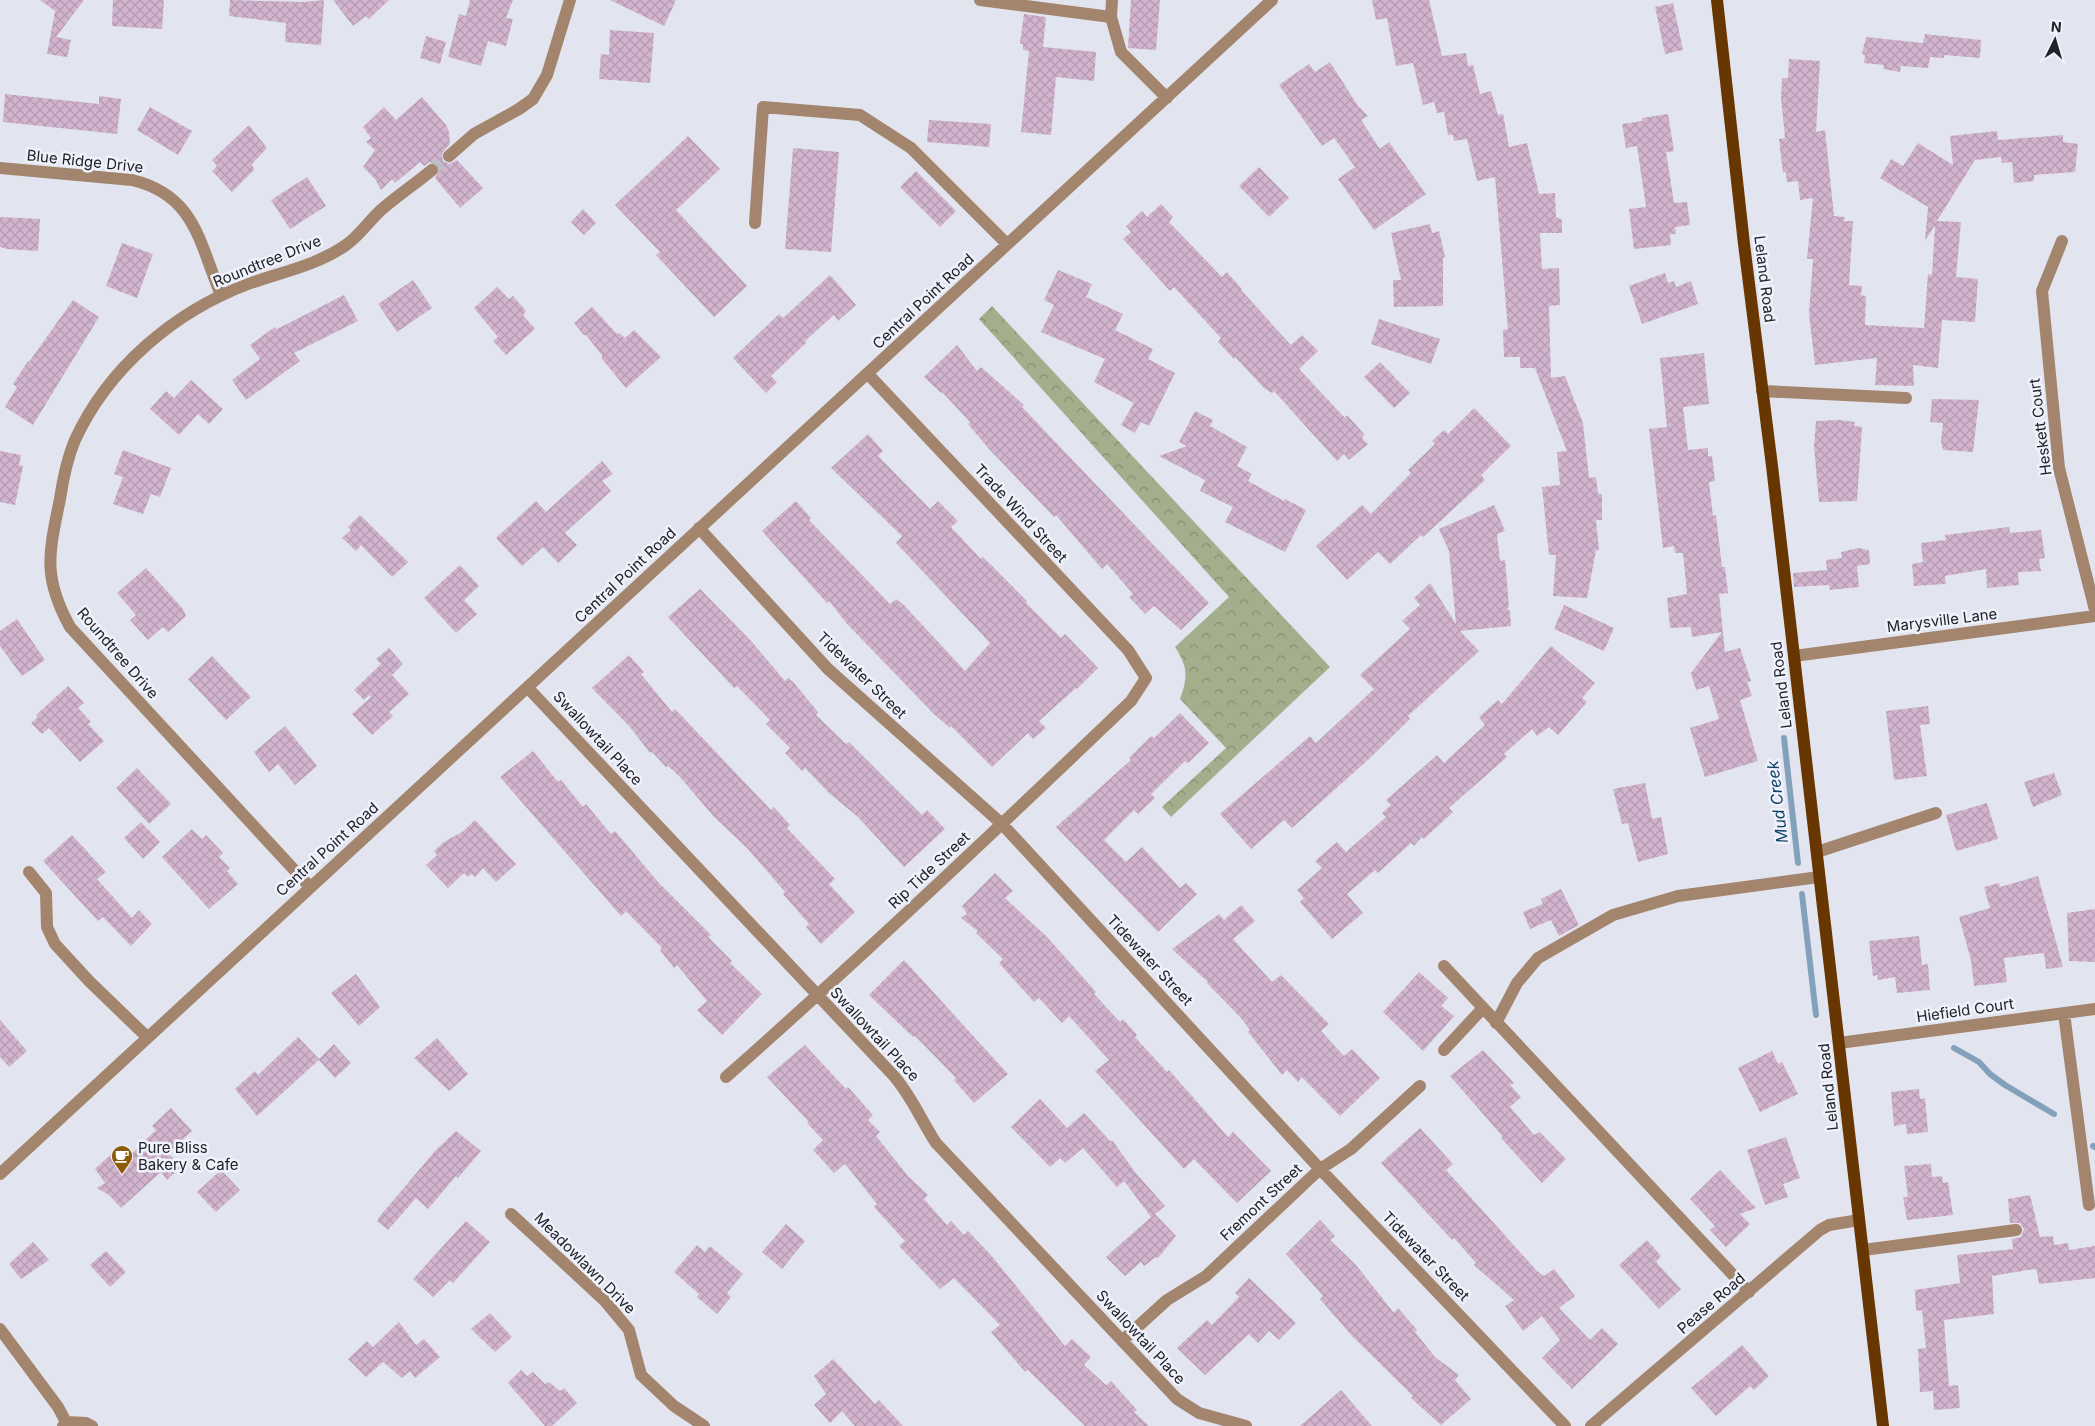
<svg xmlns="http://www.w3.org/2000/svg" width="2095" height="1426" viewBox="0 0 2095 1426" font-family="Inter,sans-serif">
<style>
.forest{fill:url(#forest-crowns)}
.lines{fill:none;stroke-linecap:round;stroke-linejoin:round}
.stream{stroke:#84a1bb;stroke-width:6}
.building{fill:url(#building-cross-hatch)}
.minor-tunnel{stroke:#bcbec7;stroke-width:12;stroke-dasharray:12 6;stroke-linecap:butt}
.minor{stroke:#a3856e;stroke-width:12}
.major{stroke:#683600;stroke-width:12}
.labels{text-anchor:middle;dominant-baseline:central;stroke-width:5;stroke-linejoin:round;paint-order:stroke}
.street-label{font-size:15px;fill:#222327;stroke:#eff2fc}
.poi-label{font-size:15px;fill:#222327;stroke:#eff2fc;text-anchor:start}
.water-label{font-size:16px;font-style:italic;fill:#0f4164;stroke:#eff2fc}
</style>
<defs>
<pattern id="forest-crowns" width="20" height="18" patternUnits="userSpaceOnUse" patternTransform="scale(1.25)"><rect width="20" height="18" fill="#a3af8c"/><path d="M2 6a3 3 0 1 1 6 0M12 15a3 3 0 1 1 6 0" fill="none" stroke="#848e72"/></pattern>
<pattern id="building-cross-hatch" width="8" height="8" patternUnits="userSpaceOnUse" patternTransform="scale(1.25)"><rect width="8" height="8" fill="#d2b4ce"/><path d="M0 0l8 8M0 8l8-8" fill="none" stroke="#b49ab1"/></pattern>
</defs>
<rect width="100%" height="100%" fill="#e2e5ef"/>
<!-- forest -->
<path class="forest" d="M992,306L1330,667L1171,817L1162,807L1226,748L1180,699C1188,677 1188,667 1175,647L1229,597L979,319Z"/>
<g class="lines">
<!-- stream -->
<path class="stream" d="M1784,738L1798,863
M1802,894L1816,1015
M1954,1048L1979,1062L1990,1074L2005,1085L2054,1114
M2093,1146L2095,1147"/>
</g>
<!-- building -->
<path class="building" d="M40,0H84L56,37L71,40L67,57L47,54L55,11Z
M113,0H164L162,29L112,26Z
M230,0L305,2L324,0L321,45L285,42L286,23L229,16Z
M333,0H389L369,19L366,16L353,26Z
M470,0H513L506,18L513,19L506,46L488,41L481,66L448,57L459,14L466,16Z
M610,0H676L664,26Z
M1131,0H1160L1156,50L1128,48Z
M1372,0H1429L1442,56L1466,53L1468,66L1473,65L1480,94L1491,91L1498,115L1503,114L1509,147L1527,143L1539,194L1555,193L1556,217L1562,220V233H1540L1542,269L1559,268L1560,305L1549,306L1551,378L1565,376L1583,423L1589,478L1596,477L1598,494H1602V520H1596L1599,550H1596L1587,598L1553,596L1556,555H1549L1542,487L1560,485L1557,452L1567,451L1535,368H1520V357H1504L1503,330L1508,329L1495,177L1477,181L1467,139L1454,141L1453,135H1448L1444,112L1437,113L1434,102L1423,105L1413,63L1396,66L1387,18L1376,20Z
M1673,3L1683,50L1665,54L1655,7Z
M1024,14L1046,17L1043,47L1096,52L1094,81L1056,77L1051,135L1021,132L1029,51L1023,50V44H1020Z
M610,30L654,33L650,83L599,79L601,54L609,55Z
M1925,34L1981,40L1980,58L1944,55V58L1930,57L1928,68L1901,66L1900,72L1883,69L1884,65L1864,63L1865,55L1862,54L1866,37L1923,43Z
M426,36L446,42L440,64L420,58Z
M1789,59L1820,61L1816,132L1825,130L1834,216L1845,217L1844,221H1853L1849,285L1862,286L1861,295L1866,296L1865,325L1924,328L1928,274L1932,275L1935,225L1925,241L1928,207L1880,178L1891,159L1903,166L1918,143L1953,165L1950,136L1997,131L1998,140L2063,135V142L2078,144L2075,172L2034,175V181L2014,183L2012,162L2002,163L2001,157L1975,160L1937,221L1961,222L1956,277L1978,279L1975,322L1942,320L1938,368L1913,365L1914,386L1875,385L1877,358L1815,365L1809,314L1813,259H1807L1813,198L1800,200L1798,181L1787,182L1786,172L1783,173L1779,139L1785,138L1781,98L1782,78H1788Z
M1330,62L1358,106L1368,116L1361,120L1380,149L1389,142L1426,194L1374,230L1338,179L1355,167L1334,138L1322,146L1279,85L1309,64L1315,72Z
M5,94L99,104V96L121,99L117,134L3,122Z
M422,97L446,125L449,132L450,144L442,153L443,161L450,164L457,160L483,188L460,208L435,178L440,169L435,163L430,162L424,166L420,162L395,183L392,179L381,190L375,179L363,167L375,150L366,142L371,138L363,127L384,107L396,120Z
M150,107L192,131L178,155L137,130Z
M1668,114L1674,151L1666,152L1674,203L1687,202L1690,225L1675,227L1676,234H1670L1671,245L1634,249L1629,209L1646,207L1637,146L1626,148L1622,124L1642,121V118Z
M929,120L991,124L989,147L927,142Z
M249,125L267,148L252,164L254,170L232,192L212,171L217,166L212,160Z
M688,136L720,169L676,210L747,286L714,317L656,255L660,252L615,205Z
M793,148L839,152L831,252L785,249Z
M1259,167L1289,198L1269,217L1239,186Z
M916,171L956,211L940,227L900,187Z
M307,177L326,206L290,229L271,200Z
M1161,204L1173,217L1169,222L1222,277L1227,272L1242,289L1241,290L1291,345L1302,335L1318,351L1299,369L1345,418L1347,415L1364,434L1362,438L1368,444L1349,460L1344,454L1337,461L1274,391L1272,393L1265,389L1235,357L1234,359L1218,342L1221,338L1174,287L1170,291L1123,239L1131,232L1126,226L1142,211L1147,217Z
M583,209L596,223L584,235L571,222Z
M0,217L40,219L38,251L7,249L0,247Z
M1430,224L1432,233L1439,231L1445,257H1443V306L1394,307L1393,280H1401L1391,233Z
M122,243L153,254L137,298L106,286Z
M1058,270L1092,284L1086,297L1123,314L1115,330L1153,349L1148,359L1175,373L1149,426L1141,422L1135,433L1121,425L1134,403L1094,382L1105,359L1041,332L1054,305L1044,300Z
M1665,273L1668,283L1674,281L1676,287L1691,281L1698,304L1642,324L1629,286Z
M830,275L856,305L838,321L834,315L805,341L806,343L771,376L777,382L766,393L733,358L779,314L783,318Z
M413,280L432,308L397,332L378,304Z
M497,287L509,299L513,296L526,311L523,315L535,329L506,355L493,341L498,337L474,308Z
M344,295L358,321L294,353L300,361L246,400L232,380L260,359L250,345L275,327L277,329Z
M73,300L99,317L33,425L5,407L17,387L13,384L28,361L29,362Z
M592,307L617,334L619,333L625,338L634,330L661,357L626,388L602,359V355L586,335H584L574,323Z
M1379,319L1440,339L1431,364L1371,344Z
M957,345L977,371L981,367L1024,405L1022,407L1209,603L1181,630L1154,606L1145,614L1129,597L1133,594L1107,564L1102,569L1056,515L1054,517L989,449L968,424L970,422L942,392L941,393L924,377Z
M1704,353L1709,404L1683,407L1688,450L1708,448V456H1712L1715,481L1709,482L1713,516L1716,515L1722,567H1725L1728,593L1719,594L1725,652L1740,648L1751,681L1747,682L1752,696L1740,700L1758,761L1705,777L1690,728L1719,719L1709,686L1696,690L1691,673L1722,632L1692,637L1691,627L1670,628L1667,598L1687,594L1683,553H1675L1674,546L1663,548L1649,429L1667,427L1660,358Z
M1380,362L1410,393L1394,408L1364,377Z
M191,380L223,409L209,424L198,414L179,435L150,409L166,391L174,398Z
M1932,399L1979,400L1973,452L1943,450L1941,441L1943,423L1930,422Z
M1474,408L1511,446L1481,475L1485,480L1423,537L1421,535L1390,564L1378,552L1347,580L1316,546L1362,505L1371,514L1411,473L1408,470L1435,444L1432,441L1444,430L1448,434Z
M1195,411L1213,420L1210,426L1247,447L1237,466L1252,474L1248,481L1284,501L1285,499L1306,510L1285,552L1225,522L1233,507L1200,491L1205,480L1159,456L1187,446L1179,442Z
M1839,420L1855,422L1854,426L1862,427L1857,501L1819,502L1814,446L1816,421Z
M868,434L883,451L878,456L930,509L938,501L958,521L951,527L981,559L983,557L1027,601L1026,603L1061,638L1065,634L1098,668L1077,689L1076,688L1039,721L1046,728L1033,739L1028,733L992,767L951,726L950,728L934,714L848,625L829,601L827,603L762,531L796,501L811,518L809,520L890,604L896,599L903,604L965,671L990,643L896,543L902,536L831,468Z
M123,450L171,468L160,497L151,494L143,514L113,504L123,477L114,474Z
M0,451L21,455L19,465L23,466L15,505L0,502Z
M602,461L613,474L602,481L611,491L565,533L577,545L558,563L543,547L522,566L496,538L536,501L546,512Z
M1494,505L1505,531L1497,534L1500,561L1505,560L1509,606L1507,609L1510,611L1511,626L1460,631L1479,651L1408,716L1410,719L1370,758L1292,828L1284,820L1251,849L1220,814L1310,736L1316,743L1374,689L1360,675L1410,629L1402,621L1420,605L1414,598L1430,583L1456,624L1449,551L1439,529Z
M360,515L408,562L392,577L361,545L356,551L342,538L351,530L348,527Z
M2009,527L2010,533L2041,530L2045,558L2039,559L2041,571L2018,572L2019,585L1987,588L1986,569L1945,576L1946,584L1914,586L1912,564L1923,562L1921,543L1946,540L1945,535Z
M1858,548L1869,550L1870,564L1857,566L1859,587L1830,590L1829,585L1794,587L1793,573L1827,570L1826,560L1842,558L1841,552Z
M460,565L479,586L464,600L477,614L456,633L424,598Z
M146,568L183,609L186,616L168,632L163,627L148,640L130,620L136,615L117,593Z
M700,589L751,641L785,681L788,678L794,683L818,712L816,715L846,744L849,742L922,815L927,810L945,829L904,867L858,817L829,793L805,768L802,771L785,753L790,748L766,724L770,720L737,686L734,688L668,617Z
M1564,605L1614,628L1604,651L1554,629Z
M17,619L45,660L22,676L0,646V631Z
M1551,646L1595,683L1582,698L1587,702L1558,735L1549,727L1537,736L1532,729L1504,754L1507,757L1449,808L1453,812L1424,839L1422,837L1414,846L1411,843L1378,873L1375,870L1347,894L1363,913L1332,939L1300,902L1304,898L1297,890L1322,868L1315,861L1337,842L1346,852L1386,817L1382,813L1391,805L1386,800L1437,755L1444,763L1485,725L1479,717L1498,700L1502,704Z
M389,648L403,664L392,675L409,694L389,712L393,716L372,735L352,714L371,697L369,695L364,700L354,690L381,664L376,659Z
M629,655L644,672L641,674L672,712L675,709L771,810L774,807L790,825L787,828L835,879L829,884L855,912L821,944L806,927L809,924L783,894L785,892L747,848L714,817L680,777L668,766L666,767L652,752L650,753L630,727L592,688Z
M212,656L251,697L226,720L188,679Z
M68,686L84,703L78,708L91,722L88,724L104,741L80,762L49,728L42,734L31,723L38,717L36,715Z
M1928,706L1930,724L1920,725L1927,776L1894,780L1886,711Z
M1180,713L1209,743L1188,763L1185,761L1151,794L1155,798L1138,814L1134,810L1104,840L1126,862L1142,847L1180,888L1186,883L1197,894L1158,932L1056,827L1131,760L1129,758L1151,736L1154,738Z
M285,726L317,766L295,785L278,764L269,772L254,752Z
M533,751L558,782L561,780L583,807L586,804L611,834L615,831L658,882L711,935L708,937L732,961L730,963L762,994L722,1035L697,1010L707,1001L677,965L674,968L660,950L662,948L626,911L621,916L500,777Z
M137,768L171,804L149,824L116,788Z
M2054,773L2062,795L2033,807L2024,782Z
M1645,783L1652,819L1661,817L1668,854L1638,862L1628,823L1622,824L1613,789Z
M1987,803L1998,839L1956,851L1946,815Z
M475,820L516,864L496,882L483,868L475,877L472,874L468,877L464,873L448,888L426,865L437,855L434,851L444,842L462,832Z
M141,822L160,842L143,859L124,838Z
M192,829L202,839L206,835L223,853L219,857L230,868L227,871L238,884L209,909L162,857Z
M72,835L106,872L97,879L132,918L139,910L152,924L131,946L103,917L98,921L43,861Z
M995,873L1013,891L1005,898L1048,938L1096,992L1094,994L1120,1022L1123,1019L1137,1035L1135,1037L1167,1072L1169,1070L1228,1137L1233,1132L1271,1171L1237,1203L1194,1159L1184,1169L1095,1071L1109,1060L1069,1016L1062,1023L1039,998L1034,1002L999,963L1003,959L976,933L978,931L961,918L967,914L962,906Z
M2038,876L2063,967L2046,969L2044,953L2004,958L2007,982L1974,986L1971,960L1959,917L1990,908L1984,887L1999,883L2000,887Z
M1561,889L1579,925L1559,936L1551,920L1530,929L1523,912L1543,904L1541,899Z
M1241,905L1255,921L1233,939L1272,982L1281,975L1329,1024L1321,1031L1344,1056L1352,1049L1380,1078L1340,1116L1302,1077L1298,1082L1287,1070L1282,1075L1248,1032L1250,1030L1240,1017L1207,983L1208,982L1172,949L1219,914L1224,920Z
M2095,909V962L2069,961L2067,913Z
M1919,936L1922,965L1928,964L1930,990L1897,993L1895,977L1878,980L1877,975L1873,976L1869,941Z
M904,960L1008,1074L974,1103L954,1080L956,1078L915,1036L913,1037L869,995Z
M1419,972L1448,998L1441,1006L1454,1016L1423,1051L1383,1012Z
M356,974L380,1007L359,1026L331,993Z
M0,1020L27,1051L9,1067L0,1057Z
M298,1037L319,1059L334,1044L351,1063L335,1078L319,1060L257,1116L235,1089L255,1071L258,1075Z
M437,1038L468,1074L449,1091L414,1058Z
M805,1045L846,1089L848,1087L873,1115L868,1120L880,1132L876,1136L908,1176L928,1195L924,1199L947,1225L951,1221L964,1235L968,1231L990,1254L1065,1346L1072,1339L1091,1357L1084,1365L1106,1385L1111,1381L1137,1410L1134,1412L1149,1426H1085L1028,1370L1025,1372L991,1332L1000,1325L954,1278L940,1289L899,1246L905,1241L874,1207L877,1204L845,1164L834,1173L813,1150L823,1140L807,1123L809,1122L767,1077Z
M1483,1050L1514,1083L1510,1085L1521,1097L1510,1107L1534,1135L1540,1132L1566,1159L1542,1183L1501,1138L1503,1137L1450,1076Z
M1772,1051L1778,1064L1782,1062L1798,1094L1760,1112L1738,1068Z
M1919,1089L1920,1099L1925,1098L1928,1132L1907,1134L1906,1124L1894,1126L1891,1092Z
M1040,1099L1067,1128L1084,1113L1111,1142L1112,1140L1135,1172L1165,1206L1155,1214L1176,1236L1158,1258L1156,1257L1144,1266L1141,1262L1125,1276L1106,1257L1151,1217L1124,1181L1117,1187L1083,1148L1065,1163L1060,1158L1050,1167L1011,1127Z
M171,1108L192,1131L168,1153L181,1167L167,1180L161,1172L121,1208L109,1195L97,1188L105,1183L95,1169L119,1147L128,1157L156,1130L152,1126Z
M1420,1128L1453,1164L1446,1170L1537,1271L1544,1276L1554,1269L1575,1296L1559,1308L1590,1340L1602,1328L1618,1344L1572,1389L1542,1358L1560,1340L1542,1316L1523,1331L1505,1306L1514,1300L1474,1265L1476,1263L1454,1238L1452,1240L1381,1163Z
M456,1131L481,1151L458,1178L456,1176L428,1209L416,1198L388,1230L377,1221L380,1216L435,1151Z
M1786,1137L1800,1178L1783,1184L1788,1197L1765,1205L1747,1150Z
M1931,1164L1932,1177L1942,1176L1943,1183L1948,1182L1953,1215L1907,1220L1903,1197H1908L1904,1166Z
M221,1170L240,1190L216,1212L197,1192Z
M1720,1170L1756,1208L1740,1214L1750,1224L1726,1247L1710,1230L1715,1226L1690,1199Z
M2030,1195L2040,1237L2053,1236L2054,1245L2068,1243L2069,1250L2095,1246V1278L2039,1284L2037,1271L2034,1269L1992,1276L1994,1314L1944,1320L1949,1386L1958,1385L1960,1408L1934,1410L1933,1391L1920,1392L1918,1349L1926,1348L1922,1310L1916,1311L1915,1290L1960,1283L1957,1255L2013,1249L2012,1239L2021,1237L2024,1229L2020,1223H2010L2008,1199Z
M1320,1220L1335,1236L1330,1240L1356,1265L1394,1313L1398,1308L1417,1330L1415,1332L1435,1357L1459,1375L1455,1380L1471,1399L1441,1425L1411,1398L1413,1396L1352,1336L1320,1299L1323,1296L1286,1254Z
M466,1221L490,1242L453,1283L450,1280L433,1297L413,1279Z
M786,1224L805,1241L782,1269L762,1252Z
M1647,1240L1661,1256L1656,1262L1681,1289L1659,1309L1619,1265Z
M33,1242L49,1260L21,1279L9,1264Z
M697,1245L705,1252L710,1246L743,1274L727,1293L731,1297L717,1314L697,1297L699,1294L674,1272Z
M106,1251L126,1272L110,1287L90,1265Z
M1249,1278L1296,1323L1279,1340L1269,1331L1258,1343L1249,1334L1205,1375L1177,1348L1207,1320L1212,1325L1239,1297L1235,1293Z
M490,1313L512,1337L495,1352L471,1329Z
M399,1322L416,1345L424,1339L440,1357L415,1378L410,1371L402,1378L383,1362L366,1377L348,1359L367,1341L373,1347Z
M1742,1345L1769,1376L1754,1390L1750,1386L1716,1416L1691,1388Z
M833,1359L875,1404L879,1400L903,1426H855L842,1411L830,1423L814,1405L826,1394L814,1376Z
M521,1370L527,1376L533,1372L545,1384L549,1382L560,1391L564,1388L577,1403L552,1426H545L508,1383Z
M1341,1390L1372,1426H1300Z"/>
<g class="lines">
<!-- minor-tunnel -->
<path class="minor-tunnel" d="M432,170L449,156"/>
<!-- minor -->
<path class="minor" d="M980,0L1111,17L1121,52L1167,98
M1111,17L1112,0
M449,156L474,134L519,109L533,99L547,75L570,0
M0,168L132,180C195,195 199,242 221,295
M755,223L763,107L860,115L911,148L1007,244
M2062,241L2042,291L2059,468L2095,610
M1762,391L1906,398
M699,528L828,669L1002,824L1320,1169L1565,1426
M1794,656L2095,616
M528,688L893,1075C911,1095 921,1120 936,1143L1177,1399L1199,1413L1246,1426
M1817,852L1936,813
M29,872L46,893L47,927L55,944L89,981L147,1037
M310,887L70,627C42,576 49,553 60,499C63,479 67,459 75,440C108,368 174,312 248,284C281,272 316,266 346,245C359,236 369,221 381,210C397,196 415,184 432,170
M1444,966L1749,1292
M2064,1013L2089,1205
M1496,1023L1517,983L1538,958L1613,915L1678,896L1819,877
M1839,1043L2095,1009
M1444,1050L1483,1008
M726,1077C864,955 998,828 1131,701L1146,678L1128,650L868,374
M0,1174L1272,0
M511,1214L604,1300L629,1330L641,1375L674,1406L704,1426
M1863,1250L2016,1230
M0,1329L58,1407L66,1422L63,1426
M1122,1341L1167,1300L1206,1276L1320,1169L1351,1149L1420,1086
M66,1422L86,1423L92,1426
M1591,1426L1820,1230L1829,1225L1859,1220"/>
<!-- major -->
<path class="major" d="M1717,0L1744,244L1772,466L1883,1426"/>
</g>
<!-- icons -->
<defs>
<g id="cafe-pin" transform="scale(1.125)"><path d="M0 17L-7.5 6A9.5 9.5 0 1 1 7.5 6Z" fill="#8d5a07" stroke="#eff2fc"/><path d="M-5.5-4.5H6V0H3Q3 3.5 0 3.5H-2.5Q-5.5 3.5-5.5 0ZM3-3.2v2h1.7v-2ZM-6 4.5H4V6H-6Z" fill="#fff"/></g>
</defs>
<g fill-rule="evenodd">
<use href="#cafe-pin" x="122" y="1156"/>
</g>
<g class="labels">
<!-- street labels -->
<g class="street-label">
<text transform="translate(85 161) rotate(6)">Blue Ridge Drive</text>
<text transform="translate(267 261) rotate(-22)">Roundtree Drive</text>
<text transform="translate(1765 279) rotate(83)">Leland Road</text>
<text transform="translate(923 301) rotate(-43)">Central Point Road</text>
<text transform="translate(2040 427) rotate(-97)">Heskett Court</text>
<text transform="translate(1021 513) rotate(47)">Trade Wind Street</text>
<text transform="translate(625 575) rotate(-43)">Central Point Road</text>
<text transform="translate(1942 620) rotate(-7)">Marysville Lane</text>
<text transform="translate(118 653) rotate(49)">Roundtree Drive</text>
<text transform="translate(862 675) rotate(44)">Tidewater Street</text>
<text transform="translate(1781 685) rotate(-97)">Leland Road</text>
<text transform="translate(598 738) rotate(47)">Swallowtail Place</text>
<text transform="translate(327 849) rotate(-42)">Central Point Road</text>
<text transform="translate(929 870) rotate(-43)">Rip Tide Street</text>
<text transform="translate(1150 960) rotate(47)">Tidewater Street</text>
<text transform="translate(1965 1010) rotate(-8)">Hiefield Court</text>
<text transform="translate(875 1034) rotate(47)">Swallowtail Place</text>
<text transform="translate(1828 1087) rotate(-96)">Leland Road</text>
<text transform="translate(1261 1202) rotate(-43)">Fremont Street</text>
<text transform="translate(1426 1256) rotate(46)">Tidewater Street</text>
<text transform="translate(585 1263) rotate(45)">Meadowlawn Drive</text>
<text transform="translate(1711 1303) rotate(-41)">Pease Road</text>
<text transform="translate(1141 1337) rotate(47)">Swallowtail Place</text>
</g>
<!-- poi labels -->
<g class="poi-label">
<text x="138" y="1147">Pure Bliss<tspan x="138" dy="17">Bakery &amp; Cafe</tspan></text>
</g>
<!-- water labels -->
<g class="water-label">
<text transform="translate(1777 802) rotate(-97)">Mud Creek</text>
</g>
</g>
<!-- north arrow -->
<g transform="translate(2055 40) rotate(5)" stroke="#eff2fc" stroke-width="4" paint-order="stroke">
<path d="M0-4L9 19L0 12L-9 19Z" fill="#222327"/>
<text y="-8" font-size="14" font-weight="bold" text-anchor="middle" fill="#222327">N</text>
</g>
</svg>
